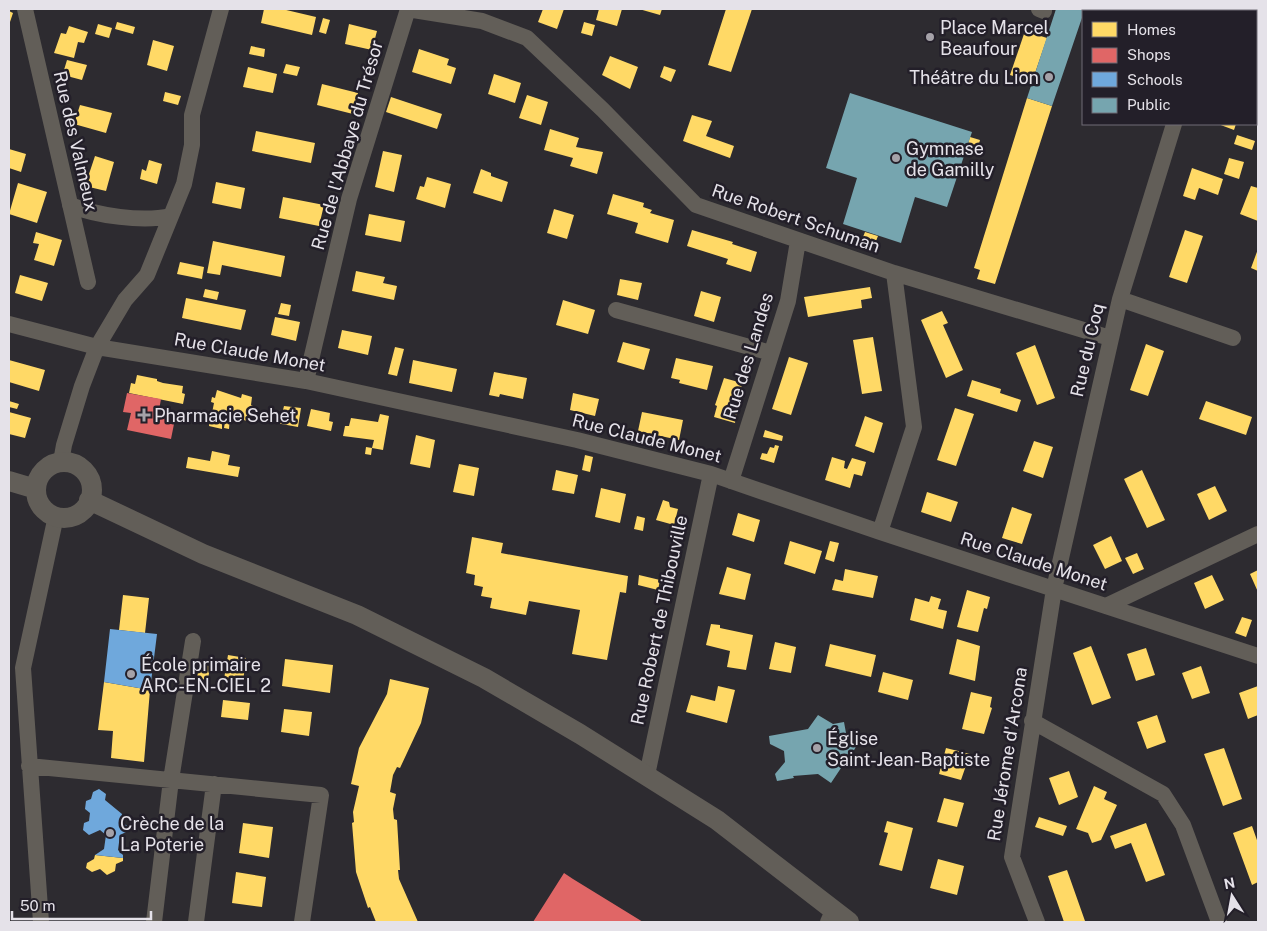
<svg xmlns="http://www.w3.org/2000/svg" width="1267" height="931" viewBox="0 0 1267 931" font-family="'Public Sans',sans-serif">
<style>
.homes{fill:#ffd966}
.shops{fill:#e06666}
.schools{fill:#6fa8dc}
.public{fill:#76a5af}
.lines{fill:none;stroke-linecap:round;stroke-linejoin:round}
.minor{stroke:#625e58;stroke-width:16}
.tertiary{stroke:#625e58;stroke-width:20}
.poi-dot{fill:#a5a2a8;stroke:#231f29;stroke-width:2}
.labels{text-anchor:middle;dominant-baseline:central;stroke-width:5;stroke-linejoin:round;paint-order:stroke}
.poi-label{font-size:18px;fill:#e5e2e9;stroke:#231f29;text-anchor:start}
.street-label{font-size:18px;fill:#e5e2e9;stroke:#231f29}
</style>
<rect width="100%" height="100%" fill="#2d2b30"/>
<!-- homes -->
<path class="homes" d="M264,9H282L316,17L312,35L261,23Z
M543,9H564L557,29L538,22Z
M599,9H622L617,26L596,20Z
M639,9H662L660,15Z
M726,9H752L731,72L708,65Z
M1242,9H1258V18L1256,17V11H1241Z
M9,11L13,13L9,25Z
M323,18L330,20L326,34L319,32Z
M117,22L135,27L133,34L115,29Z
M584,22L595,25L592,36L581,33Z
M98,24L112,28L109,38L95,34Z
M349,24L377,31L372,50L345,44Z
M69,26L88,32L84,43L78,42L74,58L54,53L61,33L66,34Z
M1025,31L1047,38L1032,82L1010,75Z
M153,40L174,46L167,71L147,65Z
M1258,42V59L1256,58Z
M251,46L265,49L264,57L249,54Z
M419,49L449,59L447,65L456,68L451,84L412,72Z
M610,56L638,67L630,89L602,75Z
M67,60L87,65L82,80L67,76L68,71L64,70Z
M286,64L300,67L297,76L283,73Z
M664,66L676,70L671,82L660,77Z
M248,67L277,74L273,93L243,87Z
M494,74L521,83L515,103L488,94Z
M322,84L358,93L353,114L317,105Z
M165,92L181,96L178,105L163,101Z
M527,95L548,102L541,125L519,118Z
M391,97L442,114L437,129L386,112Z
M1027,98L1052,106L995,284L977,279L980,270L974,268Z
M80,105L112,113L106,133L74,124Z
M692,115L712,121L706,136L734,146L730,158L683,141Z
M1218,124H1236L1234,130Z
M550,129L579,138L576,147L603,152L597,174L570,166L573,158L544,150Z
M256,131L315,143L311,163L252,151Z
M1237,135L1255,141L1252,150L1234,144Z
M970,137L980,140L977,151L967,147Z
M9,149L26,154L21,172L9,168Z
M383,151L402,155L394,192L375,187Z
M95,156L114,162L106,191L85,186Z
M1229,158L1244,162L1239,179L1224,174Z
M149,160L162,164L157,184L140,179L142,169L146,171Z
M1192,168L1223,179L1218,195L1199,188L1195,200L1183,196Z
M481,169L491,173V176L508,182L502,202L473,193Z
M427,177L451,184L445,208L416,199L420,186L424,187Z
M216,182L245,188L241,209L212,203Z
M18,183L47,192L37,223L9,214Z
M1251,186L1258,188V221L1240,214Z
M613,194L644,203L643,207L652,210L650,213L674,220L668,243L635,233L638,223L607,214Z
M283,197L324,205L319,226L279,218Z
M554,209L574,215L567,239L547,233Z
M369,214L405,221L401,242L365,235Z
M692,230L733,242L732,244L757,252L751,272L726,264L728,259L687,246Z
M1185,230L1203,236L1187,283L1169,277Z
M36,232L62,240L54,266L34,260L39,244L33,243Z
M865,232L878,236L876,241L863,237Z
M213,241L285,256L281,277L222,265L220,275L207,273Z
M1258,249V271L1251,268Z
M180,262L204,267L202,279L177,274Z
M356,271L385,277L383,283L397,286L394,300L352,291Z
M20,275L48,283L42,301L15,293Z
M620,279L642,283L638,300L617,295Z
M870,287L872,298L861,300L862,308L808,317L804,297Z
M205,289L219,292L217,300L203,297Z
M701,291L721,297L714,322L694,316Z
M186,298L246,310L241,330L182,318Z
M563,300L595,310L588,334L556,325Z
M281,303L291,305L289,316L278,314Z
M942,311L948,323L943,325L963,370L946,378L921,320Z
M275,317L300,322L296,341L271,335Z
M342,330L372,336L368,355L338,348Z
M873,337L882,391L862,394L853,340Z
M623,342L650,349L644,370L617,362Z
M1146,344L1164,351L1148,396L1130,390Z
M1035,345L1055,398L1037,405L1016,353Z
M395,347L404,349L397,376L388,374Z
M789,357L808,363L791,415L772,409Z
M676,358L713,366L707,390L679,383L680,380L671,378Z
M9,360L45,370L39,391L9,382Z
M413,360L457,369L452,392L409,383Z
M494,372L527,378L523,399L500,394L499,397L489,395Z
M137,375L157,379V381L163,383L183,386L182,393L185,394L183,404L129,393L131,383L135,384Z
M724,378L742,383L735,423L714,417L717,406L715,405Z
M972,380L1001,389L1000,393L1021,400L1017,412L967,396Z
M217,390L241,398L242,394L252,397L251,405L253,406L248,421L230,417L229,429L224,428L226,416L212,413L214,403L211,402L212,397L215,398Z
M573,393L599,399L595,416L570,410Z
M9,401L19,404L17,409L9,407Z
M1206,401L1252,417L1246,435L1199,419Z
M284,406L301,408L298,427L276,423L278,413L282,414Z
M955,408L974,414L956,466L937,460Z
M311,409L330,413L329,421L333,422L331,431L307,426Z
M9,412L31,418L25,438L9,434Z
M642,412L683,420L679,440L638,431Z
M380,414L389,416L383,450L372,448L371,455L365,454L366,447L372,448L374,440L343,436L345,426H349L351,418L378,422Z
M865,416L883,423L874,453L855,446Z
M210,421L222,424V429L209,426Z
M765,430L783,436L782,441L763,437Z
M416,435L435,440L430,468L410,464Z
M1034,441L1053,447L1043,478L1023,471Z
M775,445L779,446L774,463L760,459L762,453L767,454L770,447L774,448Z
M212,451L230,455L228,465L240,467L238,477L186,468L188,457L210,461Z
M585,455L593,457L590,472L582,470Z
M832,457L845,461L844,468L847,469L852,458L866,462L862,476L854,474L850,488L825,480Z
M459,464L479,468L474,496L453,492Z
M556,470L578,475L574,494L552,490Z
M1142,470L1165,520L1147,528L1124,479Z
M1215,486L1227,511L1209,520L1197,494Z
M601,488L626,494L620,523L595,517Z
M927,492L958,502L951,522L921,512Z
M663,500L669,502L670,507L678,509L674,525L656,520Z
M1012,507L1032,514L1022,544L1002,538Z
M738,513L760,520L754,542L732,535Z
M637,516L645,518L643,531L634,529Z
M1111,536L1122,561L1105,569L1093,545Z
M472,537L503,543L501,553L628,576L626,593L620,592L607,660L572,654L580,610L529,601L526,615L490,608L492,598L481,596L483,587L474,585L475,575L466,573Z
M790,541L822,551L815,574L784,564Z
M830,541L839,543L834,562L825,559Z
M1137,553L1144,569L1133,574L1125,558Z
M727,567L751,574L745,600L719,594Z
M845,569L878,576L873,598L832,590L835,579L843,581Z
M1258,570V592L1250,574Z
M639,575L660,580L658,590L638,585Z
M1212,575L1224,600L1205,609L1194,583Z
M967,590L990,597L987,609L984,608L978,632L957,627Z
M123,595L149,598L145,633L119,630Z
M931,596L941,599L938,609L947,611L943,629L910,620L915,598L929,602Z
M1242,617L1252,620L1246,637L1235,633Z
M711,624L720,625V628L753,635L746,670L727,667L730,651L706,645Z
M957,639L980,646L975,681L949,674Z
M775,642L796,647L791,673L769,669Z
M830,644L876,655L871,677L825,666Z
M1091,646L1111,698L1092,705L1073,653Z
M1146,648L1155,675L1136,681L1127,654Z
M228,655L246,658L243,682L224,679Z
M285,659L333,665L330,693L282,686Z
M199,665L210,666L208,680L197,679Z
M1201,666L1210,693L1192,699L1182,673Z
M883,672L913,680L908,700L878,692Z
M390,679L429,688L421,723L400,768L397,767L393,775L390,792L396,794L393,809L394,819L397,820L400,870H398L399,879L418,922H376L370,907L368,908L356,872L352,823L354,822L353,812L359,786L351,784L359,748L387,694Z
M104,682L150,690L144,762L111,758L113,731L98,730Z
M718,686L735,690L727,723L686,712L691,695L715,701Z
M1258,686V715L1248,719L1239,693Z
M971,692L992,697L990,707L992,708L984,734L962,729Z
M223,700L250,703L248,720L221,717Z
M284,709L312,712L309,736L281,732Z
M1157,715L1166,742L1147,749L1137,722Z
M946,748L970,754L961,780L939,774Z
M1224,748L1242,799L1223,806L1204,754Z
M1069,771L1078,797L1059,805L1049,778Z
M1094,786L1107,792L1104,799L1117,805L1101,840L1092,843L1088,833L1076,829Z
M944,798L964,803L957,827L937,822Z
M1039,817L1067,826L1063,836L1035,827Z
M887,821L913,828L902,871L879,865L888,833L884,832Z
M243,823L273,827L269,858L239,853Z
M1146,823L1165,875L1146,882L1131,843L1115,849L1110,836Z
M1252,826L1258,843V882L1252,885L1233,833Z
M95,855L123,858V861L116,864L115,871L107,875L100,869L92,872L86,868L87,863L94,859Z
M938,859L964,866L957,895L930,888Z
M1067,870L1085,921L1082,922H1064L1048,876Z
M236,872L266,877L262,907L232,903Z"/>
<!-- shops -->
<path class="shops" d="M127,393L161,399L158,416L175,419L171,439L127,430L131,413L123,412Z
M564,873L573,879L643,922H533Z"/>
<!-- schools -->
<path class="schools" d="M110,629L157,634L150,690L104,682Z
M99,789L106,794L105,800L122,814L121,821L127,826L126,832L120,835L118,850L123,855V858L95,855L104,849L106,835L100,830L89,835L83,830L84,823L89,821L90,813L85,809L86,801L91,799L93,792Z"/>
<!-- public -->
<path class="public" d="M1056,9H1085L1052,106L1027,98Z
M850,93L972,132L947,207L915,197L901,243L843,224L857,178L826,168Z
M818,715L833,724L844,722L846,733L859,742L851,755L853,766L841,768L831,783L818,774L793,776L794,778L777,781L775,774L785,762L784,751L770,744L769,736L808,729Z"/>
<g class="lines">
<!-- minor -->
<path class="minor" d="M25,9L88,282
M407,9L482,21L527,38L603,110L696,205L894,273L1110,338
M1039,9L1044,11V9
M1209,11L1210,9
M70,205C97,216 142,222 171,216
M1120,299L1233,338
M616,310L771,353
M9,324L97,347L306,381L577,440L711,474L880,532L1258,656
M306,381L349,199L408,9
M61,462L64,445L82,386L97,347L125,300L147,275L184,184L192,145V115L221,9
M731,481L788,301L798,241
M880,532L914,427L894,273
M1106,606L1258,534
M1032,721L1163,794L1183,825L1219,922
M29,766L321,795L302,922
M647,775L711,474
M41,922L23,668L56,516
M154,922L171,780L193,641
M196,922L214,784
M828,922L833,911
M1037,922L1012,857L1054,589L1120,299L1174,124"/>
<!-- tertiary -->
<path class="tertiary" d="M36 490a28 28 0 1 1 56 0a28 28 0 1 1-56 0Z
M9,481L36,489
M89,500L203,554L357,615L484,678L580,734L717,820L849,922"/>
</g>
<!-- markers -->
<g class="poi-dot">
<circle cx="930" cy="37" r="5"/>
<circle cx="1049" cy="77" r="5"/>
<circle cx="896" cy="158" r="5"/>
<path d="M141.5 407.5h5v5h5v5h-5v5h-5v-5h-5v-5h5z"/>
<circle cx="131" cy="674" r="5"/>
<circle cx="817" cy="748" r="5"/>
<circle cx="110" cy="833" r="5"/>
</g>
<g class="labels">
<!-- poi labels -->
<g class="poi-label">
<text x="940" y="27">Place Marcel<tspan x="940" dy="21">Beaufour</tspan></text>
<text x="1039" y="77" text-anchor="end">Théâtre du Lion</text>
<text x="906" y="148">Gymnase<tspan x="906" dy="21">de Gamilly</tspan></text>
<text x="154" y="415">Pharmacie Sehet</text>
<text x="141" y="664">École primaire<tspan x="141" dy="21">ARC-EN-CIEL 2</tspan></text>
<text x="827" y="738">Église<tspan x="827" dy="21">Saint-Jean-Baptiste</tspan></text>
<text x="120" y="823">Crèche de la<tspan x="120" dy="21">La Poterie</tspan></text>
</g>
<!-- street labels -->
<g class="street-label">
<text transform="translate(76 141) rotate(77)">Rue des Valmeux</text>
<text transform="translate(347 145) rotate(-74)">Rue de l'Abbaye du Trésor</text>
<text transform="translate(796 218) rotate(19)">Rue Robert Schuman</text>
<text transform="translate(1087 350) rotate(-77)">Rue du Coq</text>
<text transform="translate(250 352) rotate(10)">Rue Claude Monet</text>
<text transform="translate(748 356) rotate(-73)">Rue des Landes</text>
<text transform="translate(647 438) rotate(14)">Rue Claude Monet</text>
<text transform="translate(1034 561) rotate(18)">Rue Claude Monet</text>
<text transform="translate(659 620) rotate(-78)">Rue Robert de Thibouville</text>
<text transform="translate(1007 754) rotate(-81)">Rue Jérome d'Arcona</text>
</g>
</g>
<!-- border -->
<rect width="1267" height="931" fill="none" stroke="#e5e2e9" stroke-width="20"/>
<!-- legend -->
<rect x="1082" y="10" width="175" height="115" fill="#231f29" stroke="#716d76"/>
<rect x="1092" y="22" width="25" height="15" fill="#ffd966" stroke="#716d76"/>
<text x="1127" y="35" font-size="15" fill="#e5e2e9">Homes</text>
<rect x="1092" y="48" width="25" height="15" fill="#e06666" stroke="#716d76"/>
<text x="1127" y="60" font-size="15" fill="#e5e2e9">Shops</text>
<rect x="1092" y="72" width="25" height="15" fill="#6fa8dc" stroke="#716d76"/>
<text x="1127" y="85" font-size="15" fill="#e5e2e9">Schools</text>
<rect x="1092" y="98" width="25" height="15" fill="#76a5af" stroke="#716d76"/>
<text x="1127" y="110" font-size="15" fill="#e5e2e9">Public</text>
<!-- north arrow -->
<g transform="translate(1232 896) rotate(349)" stroke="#231f29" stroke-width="4" paint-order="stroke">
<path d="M0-4L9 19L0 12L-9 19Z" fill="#e5e2e9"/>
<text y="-8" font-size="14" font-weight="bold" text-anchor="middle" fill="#e5e2e9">N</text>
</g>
<!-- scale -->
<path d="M12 911v8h139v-8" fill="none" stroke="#e5e2e9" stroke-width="2.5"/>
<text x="20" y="911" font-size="15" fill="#e5e2e9" stroke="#231f29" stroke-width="4" paint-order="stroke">50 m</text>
</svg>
